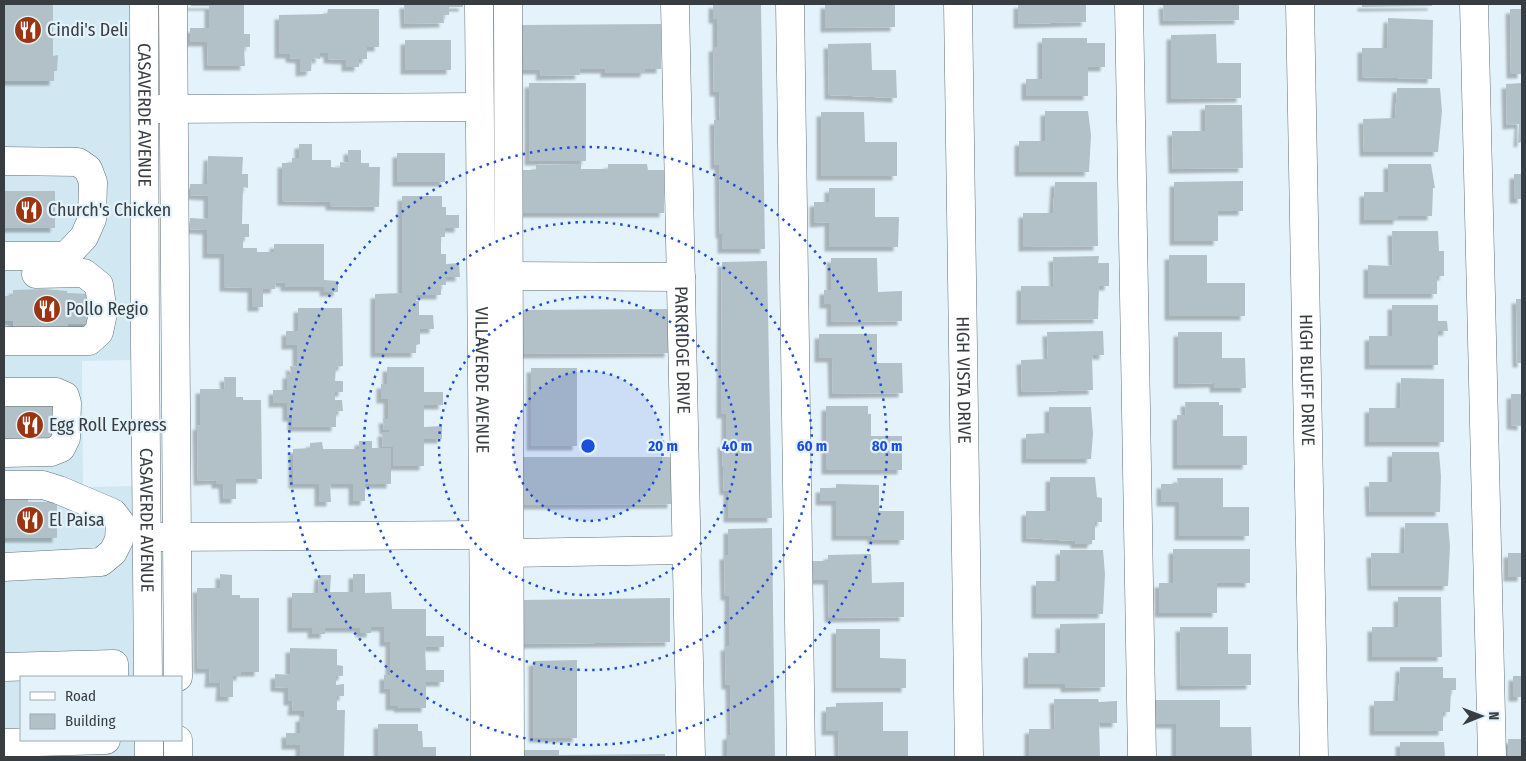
<svg xmlns="http://www.w3.org/2000/svg" width="1526" height="761" viewBox="0 0 1526 761" font-family="'Fira Sans Condensed',sans-serif">
<style>
.built{fill:#d1e8f3}
.building{fill:#b2c1c8;filter:url(#shadow)}
.lines{fill:none;stroke-linecap:round;stroke-linejoin:round}
.minor-casing{stroke:#627076;stroke-width:29}
.minor{stroke:#fff;stroke-width:28}
.ring{fill:none;stroke:#1d4ed8;stroke-width:2.5;stroke-dasharray:2.5 5}
.labels{text-anchor:middle;dominant-baseline:central;stroke-width:4.5;stroke-linejoin:round;paint-order:stroke}
.poi-label{font-size:18px;fill:#373d40;stroke:#e4f3fb;text-anchor:start}
.street-label{font-size:18px;fill:#373d40;stroke:#e4f3fb}
.centre{fill:#1d4ed8;stroke:#e4f3fb;stroke-width:2.5}
.ring-label{font-size:15px;text-anchor:middle;font-weight:bold;fill:#1d4ed8;stroke:#e4f3fb;stroke-width:4.5;stroke-linejoin:round;paint-order:stroke}
</style>
<defs>
<filter id="shadow"><feDropShadow dx="-4.5" dy="4.5" stdDeviation="1" flood-color="#0004"/></filter>
</defs>
<rect width="100%" height="100%" fill="#e4f3fb"/>
<!-- built -->
<path class="built" d="M4,4H130L133,360L82,361L83,487L134,486L135,677H21V740H136V757H4Z"/>
<!-- building -->
<path class="building" d="M191,4H244V34H250V47H244L245,66H208L207,42H190V28H209V6H191Z
M404,4H463V7H449V15H443L444,23L405,24Z
M713,4H761L765,249H722V234H720L719,165H715L714,120H720L719,92H714L713,47H717V19H713Z
M825,4H895V27L825,28Z
M1018,4H1086V22L1018,24Z
M1163,4H1239V20L1164,21Z
M1362,4H1432V6L1362,7Z
M4,5H53V56L58,55L57,71H54V81H4Z
M328,9H379V47H367V59H359V67H346V60L328,59V53H320V59L312,58L311,71L300,72V59L290,58V54H279V15L327,14Z
M1510,9H1522V74H1511Z
M1388,18L1433,20L1432,79L1362,77V48H1387Z
M661,24V69H645V73H605V69H579L580,75L540,76L541,70H518L517,25Z
M1216,34L1217,63H1241V98L1171,99V35Z
M1042,38H1087V43H1105V67H1088V96H1026V79H1042Z
M405,40H451V70H405Z
M871,43L872,70H896L897,98L829,95L828,44Z
M529,83H586V161H529Z
M1522,83V142L1518,143L1519,124L1507,125L1506,84Z
M1397,88H1440L1442,111L1438,152H1364L1363,119L1395,118Z
M1205,105H1242L1243,168L1173,169L1172,131H1205Z
M1045,111H1088L1091,135L1089,172H1019V141H1045Z
M821,112H864L865,142H897V176H821Z
M299,144H312V160H331V167L340,168V162L348,163V150H361V163H369V167H380L379,207L330,206V202L282,201V163H292V158H299Z
M397,153H445V182H397Z
M208,156L243,157L242,174H248V188L243,187L242,224H249V237H243V248H257V252H274V244H324V280L338,281V292H324V287H285V283L276,282L275,289H263V307H252V288L224,287V254H207V230L189,229L190,218L208,219V196L190,195V184H207Z
M581,164V169H608V164H647L648,170H664V213H520V170H536V165Z
M1388,164H1431L1435,188H1433L1432,216H1398V220H1364V192H1388Z
M1514,174H1522V199H1514Z
M1243,181V211H1218V241H1174V182Z
M1055,182H1097L1098,246L1023,247V213H1053Z
M829,188H875V217H899L898,247H829V222L814,223V202H829Z
M4,191H55V228H4Z
M402,196H442V207H446V215H459V228H445V237H441V254H446V264L459,263L460,277H446V285H441V295H416V301H419V315H433L434,329H420V344L416,345V353H375V294L402,293Z
M1392,231H1438L1439,251H1444V276H1437V294H1368V265L1393,266Z
M1169,255H1207V283H1245V316H1169Z
M1099,256L1098,263H1109V286H1099L1098,319L1021,320V286H1054L1053,257Z
M831,258H877L878,292L902,291V321L831,322V304H824V290H831Z
M767,261L772,518H728V490L724,491L722,443H726V414H721L722,262Z
M45,289L67,291V293L92,294L91,324H68V329H13V321H4V296H13V290Z
M1516,299H1522V363H1517Z
M1392,305H1438V321H1447L1448,331H1438V365H1369V336H1392Z
M298,308H342L343,366L336,367L335,381H343V392H335V400H342L343,411H336V427H292V417H287V403H273V390H287V374H291L290,366L297,367V345H286V331H298Z
M669,309V353L518,354V310Z
M1103,331L1104,355H1092L1093,390L1022,392L1021,360L1048,359L1047,332Z
M1178,332H1222V358H1245L1246,388H1214V383L1178,384Z
M819,334H877V363H902L903,393L833,394L832,358H819Z
M387,367H424V392H443V405H424V427L442,426V439H424V466H393V447H383L382,432H389V430H384L383,419H388V399H381V384H387Z
M531,368H577V446H531Z
M224,377H236V397H243V400H261L262,479H236V499H224L223,484H216V480L198,481L197,425L200,426V389H225Z
M1401,378L1444,379V442H1369V408H1400Z
M1511,394H1522V426L1511,425Z
M1185,402H1219V405H1223V436H1247V465H1177V415H1186Z
M4,406H57V443L4,444Z
M826,406H868V414H871V436H902V470H826Z
M1049,407H1091L1093,434L1091,459H1026V434L1049,433Z
M359,441H372V448H391V484H365V501H353V484H330L331,502H319V484H293V449L310,448V443L322,442L323,449H359Z
M1392,452H1439L1441,476L1440,512H1370L1369,482H1392Z
M517,457H672V504L518,505Z
M1050,477H1095L1097,497L1102,498V522H1095V540H1092V544H1075V541L1026,538V511H1050Z
M1177,478H1223V507H1249V536H1179V502H1161V484H1178Z
M836,484L879,485V511H904V540H872V536H836V501H820V488H836Z
M6,495H28V502H57V538H4V501H6Z
M1405,523H1448L1450,546L1448,586H1372L1371,553H1404Z
M772,528L775,757H727V735H731L730,685H726L725,646H729V596H725L724,555H728V529Z
M1173,549H1250V583H1217V613H1159V583H1173Z
M1060,550H1103L1105,574L1103,614H1036V581H1060Z
M1508,553H1522V577H1508Z
M871,554L872,583L904,582V617L829,618L828,580H813L812,561H828V555Z
M220,574L232,575V595H240V598H259V672H241V676H233V697H220L221,683H209L210,669H198L197,588H220Z
M353,574H365V593L391,592L392,609H426V636H444V647H425L426,670H444V682H426V708H398L399,706H390V689H384V675H390V642H384V627H371V633H360V628H325V634H312V628H292V593H318L319,575H331L330,592H353Z
M1398,597H1441L1442,657H1372V627H1398Z
M670,598V642L522,644V600Z
M1105,623V687L1065,688V684H1028V653H1060V624Z
M1180,627H1228V654H1251V685L1181,686Z
M836,629H880V658L906,659V688H836Z
M290,648L337,649V665L343,666V676H336V685L344,684V696H337V710H345L344,757H304L300,756V745H286V733H300V717H304V711H292L293,701H288V688L275,687V674L290,675Z
M577,660V738H533V661Z
M1400,667H1443V678H1456V690H1451L1450,712H1443V731H1374V701H1398Z
M1513,676H1522V697H1513Z
M1054,699H1098L1099,702L1117,701V723H1099L1100,757H1029V729H1055Z
M1153,700H1220V727H1251L1252,757H1176V724H1153Z
M883,702V731H908V757H839L838,731H826V707H836V703Z
M378,724H418V731H422L423,747H436V757H378Z
M1508,739H1522V757H1508Z
M1400,742H1444L1445,757H1400Z
M518,750H559V755L665,754V757H519Z"/>
<g class="lines">
<!-- minor casing -->
<g class="minor-casing">
<g id="minor">
<path id="s1" d="M144,4L145,343L148,677"/>
<path d="M173,4L178,677"/>
<path id="s2" d="M479,4L485,757"/>
<path d="M508,4L510,757"/>
<path id="s3" d="M675,4L691,757"/>
<path d="M790,4L801,757"/>
<path id="s4" d="M958,4L969,757"/>
<path d="M1129,4L1142,757"/>
<path id="s5" d="M1300,4L1314,757"/>
<path d="M1474,4L1492,757"/>
<path d="M156,109L479,107"/>
<path d="M4,161L78,162L88,169L93,182L92,219L84,237L66,256H4"/>
<path d="M509,276L681,277"/>
<path d="M4,341H89L99,332L103,313L99,285L84,273L36,274"/>
<path d="M4,392H56L65,396L67,403L66,438L61,448L51,452L4,453"/>
<path d="M4,485H43L59,490L113,513L120,522L119,540L113,552L101,562L4,567"/>
<path d="M159,537L483,535"/>
<path d="M509,553L687,550"/>
<path d="M4,667L114,664V677"/>
<path d="M149,740V757"/>
<path d="M178,740V757"/>
<path d="M4,743L106,740"/>
</g>
</g>
<!-- minor -->
<use href="#minor" class="minor"/>
</g>
<!-- distance rings -->
<circle cx="588" cy="446" r="75" fill="#1d4ed8" fill-opacity=".12"/>
<g class="ring">
<circle cx="588" cy="446" r="75"/>
<circle cx="588" cy="446" r="149"/>
<circle cx="588" cy="446" r="224"/>
<circle cx="588" cy="446" r="299"/>
</g>
<!-- icons -->
<defs>
<g id="restaurant-disc" transform="scale(1.4375)"><circle r="9.5" fill="#9b3411" stroke="#e4f3fb"/><path d="M-5-6h1v4h1v-4h1v4h1v-4h1v5L-1.5 .5V6h-2V.5L-5-1ZM5-6V6H3V1.5H1.5Q1.5-4 5-6Z" fill="#fff"/></g>
</defs>
<g fill-rule="evenodd">
<use href="#restaurant-disc" x="28" y="30"/>
<use href="#restaurant-disc" x="29" y="210"/>
<use href="#restaurant-disc" x="47" y="309"/>
<use href="#restaurant-disc" x="30" y="425"/>
<use href="#restaurant-disc" x="30" y="520"/>
</g>
<g class="labels">
<!-- poi labels -->
<g class="poi-label">
<text x="47" y="30">Cindi's Deli</text>
<text x="48" y="210">Church's Chicken</text>
<text x="66" y="309">Pollo Regio</text>
<text x="49" y="425">Egg Roll Express</text>
<text x="49" y="520">El Paisa</text>
</g>
<!-- street labels -->
<g class="street-label">
<text stroke="none"><textPath href="#s1" startOffset="111">CASAVERDE AVENUE</textPath></text>
<text stroke="none"><textPath href="#s3" startOffset="346">PARKRIDGE DRIVE</textPath></text>
<text stroke="none"><textPath href="#s4" startOffset="376">HIGH VISTA DRIVE</textPath></text>
<text stroke="none"><textPath href="#s5" startOffset="376">HIGH BLUFF DRIVE</textPath></text>
<text stroke="none"><textPath href="#s2" startOffset="376">VILLAVERDE AVENUE</textPath></text>
<text stroke="none"><textPath href="#s1" startOffset="516">CASAVERDE AVENUE</textPath></text>
</g>
</g>
<circle cx="588" cy="446" r="8" class="centre"/>
<g class="ring-label">
<text x="663" y="451">20 m</text>
<text x="737" y="451">40 m</text>
<text x="812" y="451">60 m</text>
<text x="887" y="451">80 m</text>
</g>
<!-- border -->
<rect width="1526" height="761" fill="none" stroke="#373d40" stroke-width="10"/>
<!-- legend -->
<rect x="20" y="676" width="162" height="65" fill="#e4f3fb" stroke="#9faab0"/>
<rect x="30" y="692" width="25" height="8" fill="#ffffff" stroke="#9faab0"/>
<text x="65" y="701" font-size="15" fill="#373d40">Road</text>
<rect x="30" y="714" width="25" height="15" fill="#b2c1c8" stroke="#9faab0"/>
<text x="65" y="726" font-size="15" fill="#373d40">Building</text>
<!-- north arrow -->
<g transform="translate(1481 716) rotate(89)" stroke="#e4f3fb" stroke-width="4" paint-order="stroke">
<path d="M0-4L9 19L0 12L-9 19Z" fill="#373d40"/>
<text y="-8" font-size="14" font-weight="bold" text-anchor="middle" fill="#373d40">N</text>
</g>
</svg>
